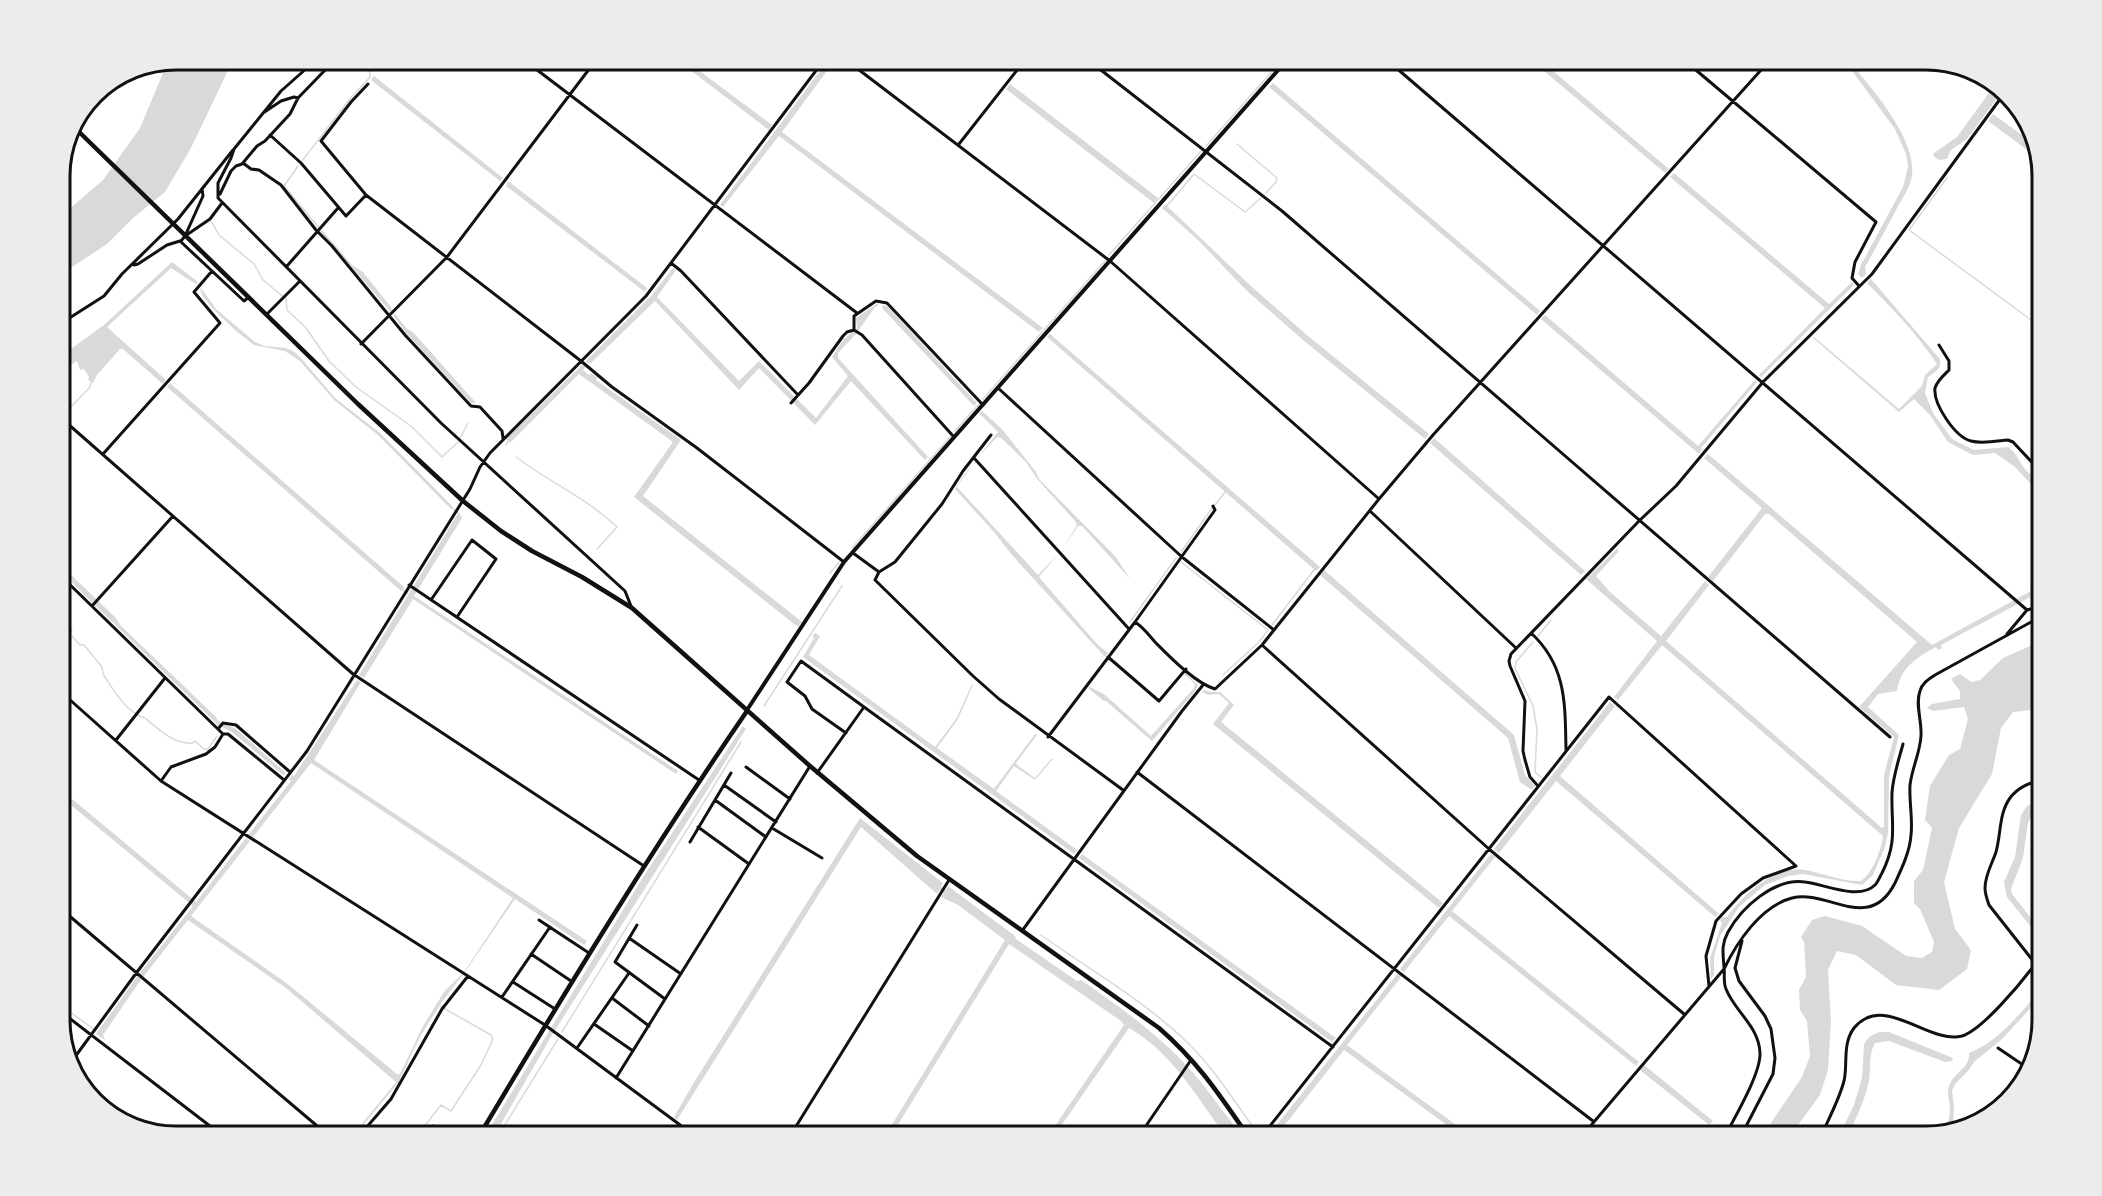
<svg xmlns="http://www.w3.org/2000/svg" width="2102" height="1196" viewBox="0 0 2102 1196" font-family="Figtree,sans-serif">
<style>
.water{fill:#d9d9d9}
.lines{fill:none;stroke-linecap:round;stroke-linejoin:round}
.stream{stroke:#d9d9d9;stroke-width:1.5}
.minor{stroke:#111;stroke-width:3}
.tertiary{stroke:#111;stroke-width:4}
.primary{stroke:#111;stroke-width:4.5}
.trunk{stroke:#111;stroke-width:4.5}
.rim{fill:none;stroke:#111;stroke-width:3}
</style>
<rect width="100%" height="100%" fill="#fff"/>
<!-- water -->
<path class="water" d="M176,60H233L191,148L165,192L133,218L107,244L60,275V217L103,180L140,128L168,61Z
M677,60H685L772,125L769,130Z
M828,60H835L782,132L1043,328L1039,332L779,136L723,207L720,205Z
M1531,60H1540L1669,169L1665,173Z
M1844,60H1848C1871,87 1921,143 1911,180C1908,191 1901,200 1896,210C1886,229 1876,248 1865,267L1866,274L1862,278L1858,274L1861,265L1903,187L1908,167L1906,154L1895,129Z
M374,76L503,178L500,181L371,80Z
M1273,83L1540,311L1537,315L1269,87Z
M1010,84L1158,198L1154,203L1006,89Z
M1994,86L2001,93L1967,139L1951,150L1947,159C1941,160 1937,161 1933,155L1934,153L1957,137Z
M1993,114L2034,144L2038,158L1988,121Z
M1674,173L1829,304L1852,282L1854,285L1761,377L1759,375L1825,308L1670,177Z
M508,181L647,288L645,292L506,186Z
M1165,204L1252,287L1308,336L1429,434L1425,439L1303,340L1246,290L1198,240L1162,208Z
M321,229L352,265L363,272L391,307L392,311H390L320,231Z
M172,262L198,282L196,284L171,268L107,327L166,380L163,384L123,349H120L97,375L93,383L88,380L89,377L84,369L80,370L77,361L68,367C63,365 60,361 61,356L104,325Z
M673,268L676,270L657,297L739,381L759,361L816,418L848,376L832,357L843,340L857,328L856,318L878,303V306L875,307L856,334L838,353V358L928,457L925,460L851,381L815,425L759,368L739,390L655,301L590,364L586,361L651,296Z
M1871,279L1939,358C1943,369 1936,371 1928,377L1925,393L1933,413L1952,439L1974,450L2008,447L2014,452L2024,468L2042,486V496L2015,467L1995,453L1973,455L1948,442L1930,415L1914,399L1899,412L1813,338L1814,337L1899,409L1922,386L1925,375L1937,364C1917,334 1893,309 1867,283Z
M201,288L216,309L255,342L265,346L286,348L293,351L301,358L335,398L380,433L453,507L451,509L378,435L334,400L300,361L285,351L254,345L235,330L214,310L203,297L200,289Z
M883,305L887,306L977,403L974,406L882,308Z
M395,314L407,329L413,332L476,403H471L406,333L393,315Z
M1545,315L1698,446L1755,380L1757,382L1701,448L1702,449L1699,454L1541,319Z
M1050,334L1320,567L1316,571L1047,337Z
M583,364L586,366L583,370L589,375L591,373L597,377L596,380L681,440L643,496L802,622L798,627L634,497L673,442L579,374L510,443L506,439Z
M170,383L404,587L401,591L167,387Z
M982,411L1002,429L1036,472L1039,479L1116,557L1130,579L1082,526H1078L1062,550L1077,525L1075,521L1038,480L1026,462L1000,437L996,438L978,458L998,432L979,413Z
M1434,438L1585,571L1581,575L1430,443Z
M1708,454L1932,645L2042,585V591L1941,645L1942,648L1938,650L1936,647C1917,657 1900,668 1897,691L1878,694L1868,707L1899,735L1889,776L1888,833L1885,847L1873,875L1862,885L1803,874L1788,876L1765,885L1739,907L1720,936L1714,957V975L1711,979L1710,958L1722,923L1720,920L1722,917H1727C1744,894 1773,866 1805,870C1823,873 1842,882 1861,881C1873,873 1881,850 1883,836L1662,645L1618,700L1614,697L1657,641L1586,579L1617,549L1619,551L1596,576L1610,592L1661,636L1705,581L1709,585L1666,641L1882,828L1884,827V775L1894,737L1859,707L1917,642L1769,514H1765L1713,581L1708,577L1762,508L1704,458Z
M973,464L957,487L1038,575L1058,554L1039,577L1097,644L1108,653L1105,657L1012,555L994,532L955,489L964,475Z
M459,512L462,518L414,596L678,771L676,774L413,599L364,678L359,675Z
M60,567L68,572L115,617L121,626L216,717L218,721L236,729L286,773L283,775L232,732L218,725L60,571Z
M1324,570L1514,735L1525,775L1535,786L1532,790L1520,782L1508,738L1320,575Z
M815,633L820,636L809,655L935,747L956,719L972,684L973,685L958,719L937,748L994,789L1035,734L1037,735L1016,763L1017,765L1035,778L1051,759H1053L1035,780L1014,766L996,791L1077,850L1074,854L803,657L814,638L812,636Z
M2037,643H2042V719L2030,710L2013,712L2001,728L1992,774L1959,828L1944,882L1955,929L1971,950L1967,969L1939,990L1896,985L1856,955L1837,951L1828,970L1831,1022L1828,1070L1820,1095L1790,1136H1762L1802,1077L1810,1056L1807,1021L1800,1010L1799,990L1806,977L1804,942L1801,937L1812,920L1825,916L1862,926L1906,956L1922,958L1932,952L1934,942L1920,909L1914,903V881L1923,870L1932,828L1925,820L1930,786L1949,755L1960,749L1968,719L1964,707L1933,711L1927,708L1932,704L1960,699V691L1951,679L1960,674L1971,682L1980,680L2003,658Z
M1185,673L1198,685L1196,690L1152,741L1106,701H1104L1088,688L1090,687L1104,694L1151,736L1194,688L1195,684L1184,674Z
M357,680L361,682L314,760L587,941L584,945L515,899L465,972L442,1002L421,1035L398,1083L354,1136H352L396,1082L286,988L188,920L140,981L103,1035L105,1040L96,1034L136,978L193,906L60,796V789L196,902L246,838L250,841L191,916L289,985L398,1075L401,1072L423,1026L444,992L464,972L513,898L311,763L253,837L249,834L291,781L289,779L292,775L294,776Z
M1204,690L1211,692H1220L1234,705L1221,722L1443,903L1439,908L1213,724L1229,703L1219,694L1208,695L1202,692Z
M1610,702L1615,706L1560,776L1718,913L1717,916H1714L1556,781L1499,853L1494,849Z
M743,726L746,729L552,1035L494,1136H485L645,874Z
M2042,798V807L2032,814L2028,823L2023,858L2011,889L2012,894L2042,932V941L2007,897L2004,882L2015,857L2021,815L2027,806Z
M860,818L943,883L941,887L946,890L948,886L1015,936L1016,939L1077,981L1081,980C1137,1019 1180,1050 1219,1106C1226,1115 1235,1125 1240,1136H1221L1222,1131C1195,1094 1170,1051 1129,1028L1054,1136H1048L1124,1025L1121,1021L1009,944L891,1136H885L1005,940L958,905L941,897L944,893L940,890L937,894L861,827L677,1120L674,1117L693,1084Z
M1082,854L1336,1038L1332,1042L1079,858Z
M1491,854L1495,857L1452,911L1639,1062L1636,1066L1449,916L1404,972L1400,969Z
M1398,973L1402,976L1347,1045L1471,1136H1462L1344,1050L1276,1136H1268Z
M2042,989V996L2002,1039L1974,1062L1968,1071L1955,1084L1952,1091L1954,1108L1953,1129L1947,1130C1948,1123 1950,1115 1950,1107C1949,1098 1946,1092 1950,1084C1955,1071 1970,1069 1969,1053C2000,1041 2020,1012 2042,989Z
M1879,1032H1889L1953,1058L1952,1061L1945,1062L1889,1041L1875,1043C1868,1056 1871,1068 1869,1081C1865,1100 1856,1118 1848,1136H1839L1854,1105L1862,1078L1864,1044L1869,1037Z
M1644,1065L1713,1121L1709,1125L1640,1070Z"/>
<g class="lines">
<!-- stream -->
<path class="stream" d="M1237,144L1277,178L1276,182L1266,193
M1206,146L1282,60
M302,161L349,100L370,77V73L361,60
M298,166L284,186L320,229
M1947,178L1909,230L2042,328
M1167,206L1194,174L1245,212L1261,198
M211,221L219,235L254,264L263,280L286,299L287,310L306,328L329,361L356,387L411,426L442,457L458,442L468,423
M1109,255L1202,150
M983,399L1105,261
M60,411L64,414L90,387L92,380
M954,432L979,404
M506,445L508,441
M516,457C549,482 588,499 617,527L597,549
M1215,505L1225,492
M452,508L458,513
M852,548L950,437
M1181,552L1212,508
M1181,562L1268,630L1259,642L1223,675
M830,573L839,562
M402,589L408,594
M60,617L72,629L70,634L80,645H84L102,667L103,674C113,689 126,713 145,718C158,729 175,745 193,743L195,741L204,749L207,750L217,736
M1130,622L1176,558
M1272,625L1314,570
M1538,636L1551,620
M1533,642L1516,662L1515,668L1533,706L1537,729L1535,772L1542,778
M764,706L842,586
M1041,935C1090,970 1145,1001 1189,1044C1216,1071 1236,1104 1259,1135
M60,1005L95,1030
M562,1032L741,742
M417,1136L441,1105L451,1111L481,1065L493,1039L491,1035L440,1006
M498,1136L558,1039"/>
<!-- minor -->
<path class="minor" d="M316,60L281,91L234,149L231,158L218,183V198L441,423L625,591L631,606
M524,60L857,313
M846,60L1110,261L1379,499L1262,645L1215,689C1195,683 1170,657 1155,642C1148,634 1144,628 1135,622
M1088,60L1282,211L1890,737
M1387,60L2027,610L2042,606
M1684,60L1876,222L1855,262L1852,278L1859,286
M368,84L351,102L321,141L366,195L581,361L612,387L697,448L844,562
M263,113L281,101L294,97L298,98
M270,135L301,163L346,216L366,195
M959,144L1025,60
M243,163L251,169L259,170L281,185L316,230L332,246L405,335L471,406L480,407L502,431L503,438
M220,194L231,171L236,166L242,164L257,146L265,141L290,114L298,98L329,66L337,60
M188,234L210,219L222,203
M181,241L185,236L203,196L202,189
M671,263L681,271L798,395
M134,265L138,264L167,245L180,241L212,271
M287,266L338,208
M267,314L299,282
M60,324L104,296L122,274L178,219L233,150
M361,344L447,257L596,60
M1939,345L1949,361V370C1944,375 1937,381 1935,388C1933,404 1955,437 1971,441C1982,444 1997,441 2008,440L2013,442L2042,473
M998,388L1182,557L1274,630
M791,403L809,383L843,336L847,332L854,330
M60,417L353,674L644,866
M954,437L862,335L854,330V316L876,301L887,303L983,405
M103,454L220,323L194,292L212,271L244,301L249,297
M974,458L1129,629
M1379,499L1433,435L1770,60
M1370,511L1516,648
M853,553L879,572L875,580L973,676L999,699L1123,790
M879,572L895,562L942,504L963,471L991,435
M60,575L223,734H228L284,780
M409,585L699,780
M431,600L472,540L496,559L457,617
M92,606L173,516
M1531,633C1567,666 1565,705 1566,750
M2007,634L2027,610
M1262,645L1489,849L1684,1014
M1108,657L1159,701L1186,669
M60,691L161,781L545,1025L695,1136
M864,707L1333,1047
M218,729L223,723L236,725L290,772
M1048,737L1135,622L1215,510L1213,506
M116,740L165,678
M746,767L790,799
M1137,772L1593,1121
M817,773L864,707L801,661L787,682L805,696L812,709L846,733
M161,781L171,767L206,754L215,747L223,734
M724,785L776,822
M1538,786L1530,777L1525,760L1523,751L1525,701L1510,666L1509,661L1511,654L1639,521L1676,486L1763,382L1872,274L2003,95
M715,800L766,837
M698,827L749,864
M772,828L822,858
M690,842L731,773
M60,908L329,1136
M539,920L589,953
M637,925L615,962L665,999
M1022,931L1182,711L1203,685
M629,938L681,974
M531,954L571,981
M513,982L555,1009
M502,997L550,927
M612,998L649,1026
M60,1011L223,1136
M594,1024L633,1051
M577,1048L629,973
M1998,1048L2029,1069
M72,1061L137,972L307,751L470,489L480,467L490,453L646,296L824,60
M616,1078L810,766
M433,1126L447,1136
M359,1136L391,1099L442,1009L468,976
M790,1136L949,880
M1139,1136L1191,1060
M1262,1136L1609,697L1796,866L1763,878L1741,894L1716,921L1706,956L1709,986
M1283,1136L1287,1131L1295,1136
M1582,1136L1724,969C1737,942 1761,906 1792,898C1828,889 1869,934 1895,883C1902,868 1910,851 1911,835C1913,819 1909,802 1910,785C1912,768 1920,753 1921,736C1922,721 1915,704 1920,691C1922,683 1929,679 1935,675L2042,616
M1725,1136C1735,1117 1761,1073 1760,1053C1759,1026 1735,1012 1726,989C1723,982 1725,974 1724,967C1723,953 1721,945 1728,932C1742,907 1774,878 1805,882C1824,884 1859,901 1875,885C1878,882 1880,876 1882,873C1898,841 1891,825 1892,793C1893,776 1899,759 1903,744
M1741,1136L1773,1074L1775,1058L1771,1029L1765,1016L1739,981L1735,968L1742,941
M1821,1136C1829,1118 1839,1100 1844,1081C1848,1064 1842,1044 1854,1028C1884,992 1929,1045 1962,1036C1982,1030 2020,984 2033,967L2034,962L1989,905C1987,899 1985,894 1985,888C1985,875 1992,864 1996,852C2001,834 1999,813 2010,798C2018,787 2030,783 2042,779"/>
<!-- tertiary -->
<path class="tertiary" d="M747,710L844,562L1287,60"/>
<!-- primary -->
<path class="primary" d="M479,1136C565,992 652,849 747,711"/>
<!-- trunk -->
<path class="trunk" d="M73,126L358,404L463,501L501,531L532,551L582,577L632,608L810,766L917,856L1159,1028C1198,1062 1219,1094 1248,1136"/>
</g>
<!-- crop -->
<path d="M0 0H2102V1196H0ZM176 70H1926A106 106 0 0 1 2032 176V1020A106 106 0 0 1 1926 1126H176A106 106 0 0 1 70 1020V176A106 106 0 0 1 176 70Z" fill="#ececec" fill-rule="evenodd"/>
<path class="rim" d="M176 70H1926A106 106 0 0 1 2032 176V1020A106 106 0 0 1 1926 1126H176A106 106 0 0 1 70 1020V176A106 106 0 0 1 176 70Z"/>
</svg>
